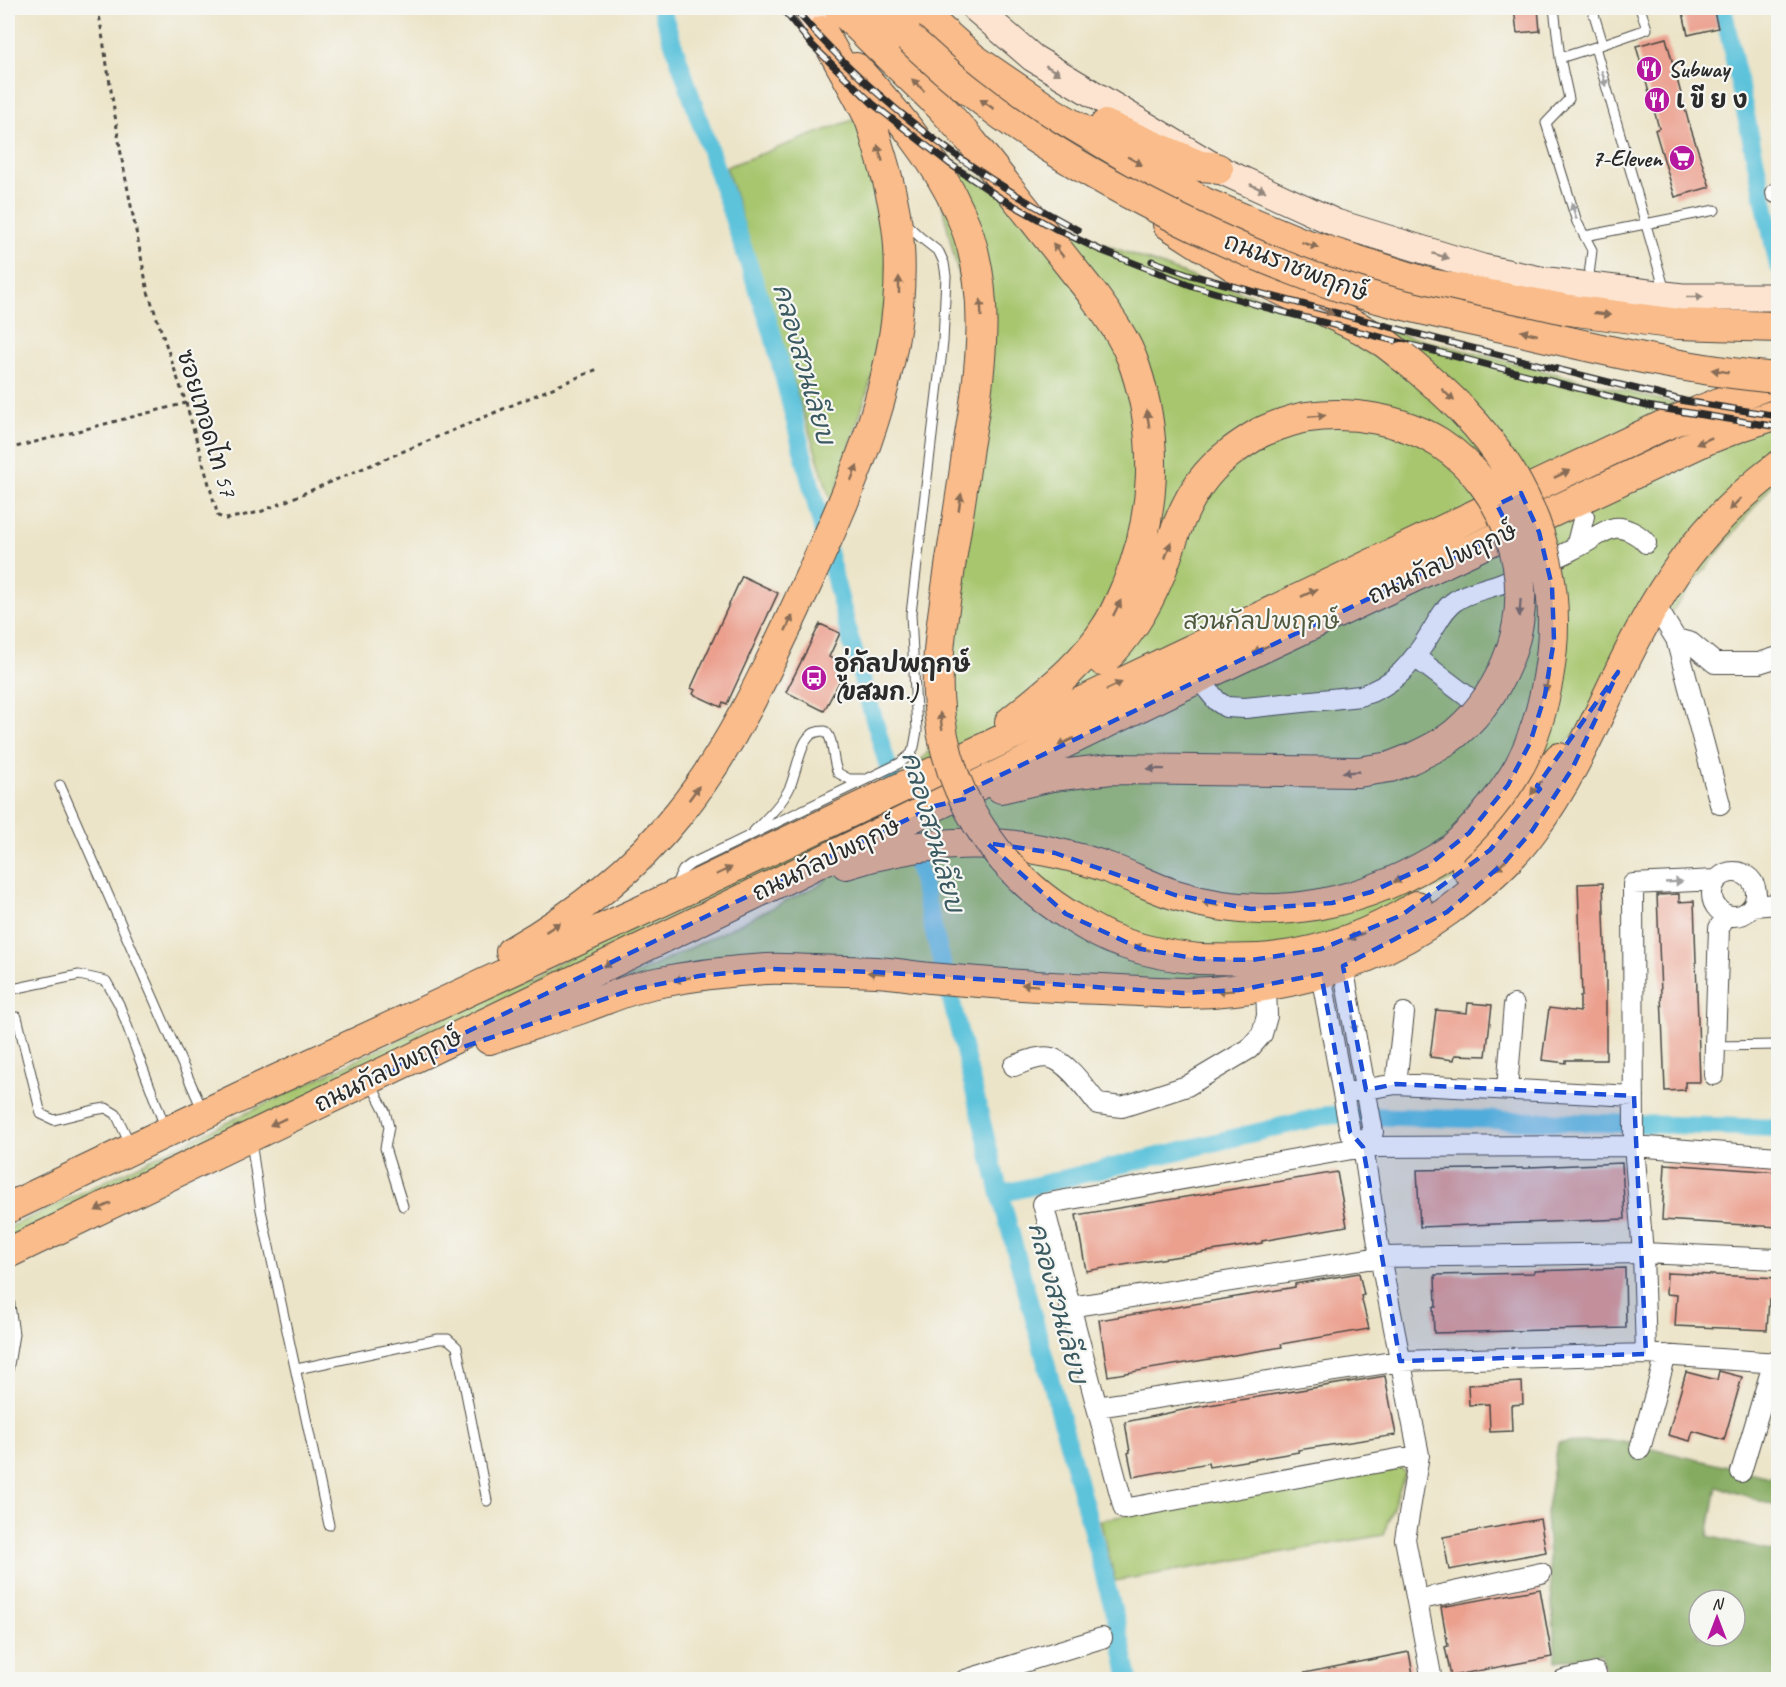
<svg xmlns="http://www.w3.org/2000/svg" width="1786" height="1687" viewBox="0 0 1786 1687" font-family="Caveat,'Playpen Sans Thai',sans-serif">
<style>
.green{fill:#a7c66e;stroke:#69784c;stroke-width:1.5}
.forest{fill:#85ab61;stroke:#586b46;stroke-width:1.5;fill-rule:evenodd}
.lines{fill:none;stroke-linecap:round;stroke-linejoin:round}
.canal{stroke:#5dc3db;stroke-width:18}
.building{fill:#eb9f8d}
.lane-casing{stroke:#484743;stroke-width:11}
.street-casing{stroke:#484743;stroke-width:22}
.secondary-casing{stroke:#484743;stroke-width:29}
.primary-casing{stroke:#484743;stroke-width:32}
.path{stroke:#484743;stroke-width:3;stroke-dasharray:4.5 4.5;stroke-linecap:butt}
.lane{stroke:#fff;stroke-width:9}
.street{stroke:#fff;stroke-width:20}
.secondary{stroke:#fde4d0;stroke-width:27}
.primary{stroke:#f9bc8a;stroke-width:30}
.rail-casing{stroke:#2b2b2b;stroke-width:7}
.rail{stroke:#f6f6f2;stroke-width:4.5;stroke-dasharray:14;stroke-linecap:butt}
.primary-bridge-casing{stroke:#484743;stroke-width:32;stroke-linecap:butt}
.primary-bridge{stroke:#f9bc8a;stroke-width:30}
.oneway{fill:#94887e}
.oneway2{fill:#a0a0a0}
.oneway3{fill:#886c56}
.marked{fill:#1d4ed8;fill-opacity:0.2;stroke:#1d4ed8;stroke-width:4.5;stroke-dasharray:12 8;stroke-linejoin:round}
.labels{text-anchor:middle;dominant-baseline:central;stroke-width:4.5;stroke-linejoin:round;paint-order:stroke}
.poi-label{font-size:24px;font-weight:bold;fill:#2b2b2b;stroke:#f6f6f2;text-anchor:start}
.street-label{font-size:24px;fill:#2b2b2b;stroke:#f6f6f2}
.park-label{font-size:24px;fill:#505a3f;stroke:#f6f6f2}
.water-label{font-size:26px;font-style:italic;fill:#3a5960;stroke:#f6f6f2}
</style>
<rect width="100%" height="100%" fill="#f6f6f2"/>
<filter id="ink" filterUnits="userSpaceOnUse"><feTurbulence type="fractalNoise" baseFrequency=".0167" numOctaves="2"/><feDisplacementMap in="SourceGraphic" scale="12" xChannelSelector="R" yChannelSelector="G"/><feConvolveMatrix kernelMatrix="1 2 1 2 8 2 1 2 1" color-interpolation-filters="sRGB"/></filter>
<filter id="wash" filterUnits="userSpaceOnUse"><feTurbulence type="fractalNoise" baseFrequency=".008" numOctaves="4" result="noise"/><feDisplacementMap in="SourceGraphic" scale="24" xChannelSelector="R" yChannelSelector="G"/><feGaussianBlur stdDeviation="1.35" result="paint"/><feColorMatrix in="noise" values="0 0 0 0 0 0 0 0 0 0 0 0 0 0 0 0 0 1.4 0 .05"/><feComposite in="paint" operator="in"/></filter>
<g filter="url(#wash)">
<rect width="100%" height="100%" fill="#ece4c8"/>
<!-- green -->
<path class="green" d="M858,118L882,191L891,316L832,504L726,167Z
M929,155L983,179L1101,243L1198,279L1287,306L1672,403L1764,419L1778,434V477L1462,875L1301,947L1228,959L1239,990L876,976L619,983L823,883L864,832L8,1240V1228L608,939L883,808L943,733L977,358L935,172Z
M1400,1464L1405,1474L1383,1535L1115,1581L1100,1520Z"/>
<!-- forest -->
<path class="forest" d="M1619,1441L1778,1479V1507L1717,1486L1708,1536L1778,1553V1679H1608L1601,1653L1556,1661L1546,1513L1558,1443ZM1699,1600H1735V1636H1699Z"/>
<g class="lines">
<!-- canal -->
<path class="canal" d="M661,8L772,332L850,638L918,868L1000,1194L1118,1627L1129,1680
M1723,8L1778,266
M1000,1194L1328,1115L1778,1128"/>
</g>
<g id="blocks">
<!-- building -->
<path class="building" d="M1514,8H1538L1540,31L1517,33Z
M1682,8H1713L1718,28L1688,35Z
M1666,38L1688,120L1710,187L1675,197L1655,130L1659,128L1636,46Z
M742,576L778,593L727,704L723,702L721,707L693,694L695,690L691,688Z
M820,624L840,633L829,657L847,667L824,711L786,692Z
M1603,883L1606,972V1060H1566V1063L1542,1060L1549,1008L1580,1012V996H1582L1578,884Z
M1679,894V902L1694,901L1700,1082H1685V1090L1665,1091L1657,895Z
M1468,1003L1492,1005L1486,1056L1455,1055L1454,1060L1430,1057L1436,1010L1467,1013Z
M1622,1163L1625,1219L1420,1227L1417,1170L1530,1168V1167Z
M1665,1164L1779,1172V1227L1662,1220Z
M1337,1172L1347,1226L1262,1241V1243L1086,1271L1076,1215Z
M1625,1268L1626,1328L1434,1333L1433,1307H1436L1435,1275L1534,1273V1271Z
M1359,1273L1364,1295L1361,1296L1369,1329L1281,1344L1282,1347L1108,1376L1099,1320L1295,1287V1284Z
M1667,1273L1779,1278V1300L1769,1299L1767,1330L1675,1326L1677,1295L1666,1294Z
M1719,1371L1742,1377L1724,1440L1693,1431L1690,1441L1668,1435L1686,1372L1717,1380Z
M1385,1376L1396,1435L1298,1450L1299,1452L1209,1467L1208,1463L1133,1477L1128,1453L1130,1452L1125,1422L1197,1407Z
M1522,1382L1523,1404L1511,1405L1512,1431L1490,1432L1489,1404L1469,1405L1468,1385Z
M1540,1519L1546,1552L1449,1570L1443,1537Z
M1540,1589L1552,1657L1451,1676L1445,1647L1448,1646L1441,1607Z
M1409,1652L1414,1680H1305L1304,1673Z"/>
</g>
</g>
<g filter="url(#ink)">
<use href="#blocks" fill-opacity="0" stroke="#484743" stroke-width="1.5"/>
<g class="lines">
<!-- lane casing -->
<g class="lane-casing">
<path id="lane" d="M1554,8L1560,58
M1592,8L1603,44
M1595,47L1647,29L1640,8
M1585,236L1715,210
M1588,284L1592,250L1577,222L1546,123L1569,99L1560,58L1595,47L1665,291
M60,785L202,1109
M754,831C767,818 782,804 790,787C795,775 801,745 808,738C812,732 818,731 825,731C835,739 831,760 838,773L849,779H863
M675,886L683,870L691,864L900,763L911,754L914,747L917,731L911,614L943,342L946,276L944,263L939,252L920,237L905,223
M8,990L79,975L106,981L119,1004L165,1127
M17,1017L41,1114L54,1120L94,1110L106,1108L116,1114L130,1144
M1715,1046L1778,1045
M371,1084L385,1111L389,1127L385,1148L403,1206
M251,1141L261,1210L329,1525
M8,1291L14,1334L8,1371
M297,1369L438,1339H448L457,1347L487,1501"/>
</g>
<!-- street casing -->
<g class="street-casing">
<path id="street" d="M1776,193H1778
M1576,547L1584,516
M1655,605L1676,639L1691,643L1715,663H1759L1778,657
M1676,639L1720,804
M1415,657L1472,700
M1198,678L1217,701L1226,707L1245,708L1360,696C1394,686 1412,664 1430,634C1438,622 1443,609 1455,601C1469,591 1487,589 1502,583C1531,572 1558,557 1585,543C1594,538 1604,530 1614,528C1624,526 1640,535 1646,543
M1712 894a22 22 0 1 1 44 0a22 22 0 1 1-44 0Z
M1753,906L1778,904
M1343,966L1373,1132L1363,1147
M1321,974L1350,1132L1363,1147L1380,1257L1419,1455L1405,1539L1432,1680
M1014,1066C1025,1062 1039,1055 1051,1058C1068,1062 1087,1091 1098,1104L1122,1107L1187,1086L1249,1049L1262,1034L1267,1016L1266,986
M1714,1075L1719,928L1727,915
M1396,1084L1404,1013
M1507,1089L1514,1005
M1344,1093L1396,1084L1634,1096
M1070,1307L1380,1257L1643,1253L1778,1259
M1646,1354L1643,1253L1634,1146L1633,884L1716,880
M1097,1407L1400,1361L1646,1354L1778,1363
M1640,1449L1666,1355
M1419,1455L1124,1509L1043,1204L1363,1147L1634,1146L1778,1157
M1741,1472L1774,1361
M1417,1600L1541,1573
M965,1680L1102,1638
M1563,1680L1596,1673"/>
</g>
<!-- secondary casing -->
<g class="secondary-casing">
<path id="secondary" d="M806,8L822,31
M975,8L1033,58L1218,169L1336,223L1483,268L1540,280L1682,297H1778"/>
</g>
<!-- primary casing -->
<g class="primary-casing">
<path id="primary" d="M839,8L941,107L972,142L1091,292C1108,315 1126,339 1135,367C1159,439 1156,515 1127,585C1121,599 1115,614 1107,626C1082,666 1045,693 1010,722
M879,8L909,38
M916,8L974,59L1053,113L1203,202L1302,243L1431,284L1569,310L1678,324L1778,327
M856,68C895,111 935,157 959,211C994,285 981,370 968,447C963,485 957,522 951,560
M1105,125L1200,166L1213,167L1218,169
M1168,224L1238,269L1360,328L1385,343L1403,357
M1103,661C1128,637 1147,606 1160,574C1172,542 1181,509 1201,482C1217,460 1238,446 1261,432
M1001,788L1052,776L1111,769L1358,772L1390,767L1408,760
M846,864C913,842 988,837 1056,853C1074,857 1092,862 1109,868C1131,876 1153,888 1176,895C1272,926 1370,904 1452,849
M1467,869C1504,838 1530,796 1559,758
M511,952C574,916 634,870 679,813C730,750 764,676 798,603C849,492 907,371 899,246C897,212 888,178 878,146C875,136 873,125 868,115C854,87 837,59 822,31
M1199,959C1225,959 1252,961 1278,957C1327,951 1375,932 1417,906
M489,1039C521,1028 554,1018 585,1007C607,999 629,989 651,984C688,976 729,971 767,969C782,968 798,970 814,970C834,971 855,971 876,972C894,973 912,976 930,978C987,983 1044,987 1101,989C1129,990 1158,993 1186,993C1281,991 1372,967 1449,910C1480,887 1511,861 1533,830C1585,760 1611,678 1655,604C1686,551 1729,503 1778,466
M8,1208L263,1086L671,897L1662,426L1724,401L1778,381
M8,1253L748,897L1198,678L1708,439L1741,426L1778,414"/>
</g>
<!-- path -->
<path class="path" d="M98,8L122,160L148,292L186,403L218,516L226,519L260,512L600,368
M8,449L186,403"/>
<!-- lane -->
<use href="#lane" class="lane"/>
<!-- street -->
<use href="#street" class="street"/>
<!-- secondary -->
<use href="#secondary" class="secondary"/>
<!-- primary -->
<use href="#primary" class="primary"/>
<!-- rail casing -->
<g class="rail-casing">
<path id="rail" d="M782,8L811,44L873,104L950,164L999,197L1054,228L1100,250L1193,286L1264,307L1647,406L1778,427
M794,8C872,101 971,173 1078,230
M1152,261L1191,275L1240,288L1456,344L1685,401L1778,416"/>
</g>
<!-- rail -->
<use href="#rail" class="rail"/>
<!-- primary-bridge casing -->
<g class="primary-bridge-casing">
<path id="primary-bridge" d="M909,38C930,57 951,77 974,94C1028,137 1087,172 1147,203C1216,239 1288,271 1363,294C1417,310 1474,321 1530,333C1612,352 1694,371 1778,378
M1403,357C1445,391 1483,426 1511,473C1549,537 1561,605 1548,678C1543,708 1534,738 1520,765C1502,797 1479,824 1452,849
M1261,432C1276,426 1292,419 1308,417C1352,411 1402,419 1440,443C1507,487 1537,576 1511,651C1500,683 1482,711 1456,733C1442,745 1425,752 1408,760
M951,560C945,604 936,650 938,695C942,788 995,872 1075,919C1088,927 1101,935 1115,940C1142,951 1170,956 1199,959"/>
</g>
<!-- primary-bridge -->
<use href="#primary-bridge" class="primary-bridge"/>
</g>
<!-- one-way arrows -->
<defs><path id="oneway-solid" d="M-6-.8H1V-3.2L6.5 0L1 3.2V.8H-6Z" transform="scale(1.5)"/></defs>
<g class="oneway">
<use href="#oneway-solid" transform="translate(1053 70) rotate(31)"/>
<use href="#oneway-solid" transform="translate(1258 188) rotate(25)"/>
<use href="#oneway-solid" transform="translate(1441 256) rotate(17)"/>
<use href="#oneway-solid" transform="translate(1695 297)"/>
</g>
<g class="oneway2">
<use href="#oneway-solid" transform="translate(1604 79) rotate(74)"/>
<use href="#oneway-solid" transform="translate(1574 211) rotate(-107)"/>
<use href="#oneway-solid" transform="translate(1674 882) rotate(-3)"/>
<use href="#oneway-solid" transform="translate(1354 1024) rotate(80)"/>
</g>
<g class="oneway3">
<use href="#oneway-solid" transform="translate(918 85) rotate(-136)"/>
<use href="#oneway-solid" transform="translate(987 104) rotate(-144)"/>
<use href="#oneway-solid" transform="translate(880 153) rotate(-107)"/>
<use href="#oneway-solid" transform="translate(1135 161) rotate(30)"/>
<use href="#oneway-solid" transform="translate(1310 245) rotate(18)"/>
<use href="#oneway-solid" transform="translate(1058 250) rotate(-128)"/>
<use href="#oneway-solid" transform="translate(899 285) rotate(-90)"/>
<use href="#oneway-solid" transform="translate(981 308) rotate(-92)"/>
<use href="#oneway-solid" transform="translate(1326 311) rotate(25)"/>
<use href="#oneway-solid" transform="translate(1602 314) rotate(7)"/>
<use href="#oneway-solid" transform="translate(1529 333) rotate(-167)"/>
<use href="#oneway-solid" transform="translate(1720 371) rotate(-171)"/>
<use href="#oneway-solid" transform="translate(1448 395) rotate(43)"/>
<use href="#oneway-solid" transform="translate(1317 416) rotate(-5)"/>
<use href="#oneway-solid" transform="translate(1148 419) rotate(-99)"/>
<use href="#oneway-solid" transform="translate(1704 441) rotate(156)"/>
<use href="#oneway-solid" transform="translate(854 473) rotate(-68)"/>
<use href="#oneway-solid" transform="translate(1562 474) rotate(-25)"/>
<use href="#oneway-solid" transform="translate(960 502) rotate(-81)"/>
<use href="#oneway-solid" transform="translate(1735 504) rotate(135)"/>
<use href="#oneway-solid" transform="translate(1168 550) rotate(-71)"/>
<use href="#oneway-solid" transform="translate(1309 593) rotate(-25)"/>
<use href="#oneway-solid" transform="translate(1117 608) rotate(-64)"/>
<use href="#oneway-solid" transform="translate(1520 608) rotate(94)"/>
<use href="#oneway-solid" transform="translate(789 623) rotate(-65)"/>
<use href="#oneway-solid" transform="translate(1261 649) rotate(155)"/>
<use href="#oneway-solid" transform="translate(1547 684) rotate(100)"/>
<use href="#oneway-solid" transform="translate(1114 686) rotate(-25)"/>
<use href="#oneway-solid" transform="translate(941 721) rotate(-98)"/>
<use href="#oneway-solid" transform="translate(1066 742) rotate(154)"/>
<use href="#oneway-solid" transform="translate(1156 769) rotate(-179)"/>
<use href="#oneway-solid" transform="translate(1351 772) rotate(177)"/>
<use href="#oneway-solid" transform="translate(1536 788) rotate(127)"/>
<use href="#oneway-solid" transform="translate(694 793) rotate(-54)"/>
<use href="#oneway-solid" transform="translate(1502 864) rotate(135)"/>
<use href="#oneway-solid" transform="translate(724 871) rotate(-26)"/>
<use href="#oneway-solid" transform="translate(1401 879) rotate(155)"/>
<use href="#oneway-solid" transform="translate(1211 904) rotate(-169)"/>
<use href="#oneway-solid" transform="translate(553 927) rotate(-33)"/>
<use href="#oneway-solid" transform="translate(1356 936) rotate(159)"/>
<use href="#oneway-solid" transform="translate(1142 948) rotate(-164)"/>
<use href="#oneway-solid" transform="translate(611 963) rotate(154)"/>
<use href="#oneway-solid" transform="translate(876 973) rotate(-176)"/>
<use href="#oneway-solid" transform="translate(682 979) rotate(170)"/>
<use href="#oneway-solid" transform="translate(1030 985) rotate(-176)"/>
<use href="#oneway-solid" transform="translate(1225 991) rotate(177)"/>
<use href="#oneway-solid" transform="translate(278 1122) rotate(155)"/>
<use href="#oneway-solid" transform="translate(103 1207) rotate(154)"/>
</g>
</g>
<!-- marked area -->
<path class="marked" d="M1521,493L1539,532L1552,586L1554,640L1545,695L1530,743L1508,785L1469,833L1429,865L1371,892L1332,903L1251,909L1175,895L1055,853L987,843L1066,914L1141,949L1199,959L1252,960L1321,949L1402,915L1490,850L1540,789L1537,786L1618,672L1572,769L1532,831L1505,862L1447,912L1343,966L1366,1090L1396,1084L1634,1096L1646,1354L1400,1361L1363,1147L1350,1132L1321,974L1239,990L1183,993L876,972L769,969L699,976L631,990L369,1079L935,806L964,799L961,794L1510,531L1497,505Z"/>
<!-- icons -->
<defs>
<g id="restaurant-disc" transform="scale(1.35)"><circle r="9.5" fill="#b5179e" stroke="#f6f6f2"/><path d="M-5-6h1v4h1v-4h1v4h1v-4h1v5L-1.5 .5V6h-2V.5L-5-1ZM5-6V6H3V1.5H1.5Q1.5-4 5-6Z" fill="#fff"/></g>
<g id="supermarket-disc" transform="scale(1.35)"><circle r="9.5" fill="#b5179e" stroke="#f6f6f2"/><path d="M-6-5.5h2.5l.6 2H6L4.5 2H-2.5L-4.4-4H-6ZM-1.5 3.2a1.3 1.3 0 1 0 .1 0ZM3 3.2a1.3 1.3 0 1 0 .1 0Z" fill="#fff"/></g>
<g id="bus-disc" transform="scale(1.35)"><circle r="9.5" fill="#b5179e" stroke="#f6f6f2"/><path d="M-5-6H5V4H4V6H2V4H-2V6H-4V4H-5ZM-3.5-4V0h7V-4ZM-3.5 1.2v1.5H-2V1.2ZM2 1.2v1.5H3.5V1.2Z" fill="#fff"/></g>
</defs>
<g fill-rule="evenodd">
<use href="#restaurant-disc" x="1649" y="69"/>
<use href="#restaurant-disc" x="1657" y="100"/>
<use href="#supermarket-disc" x="1682" y="158"/>
<use href="#bus-disc" x="814" y="678"/>
</g>
<g class="labels">
<!-- poi labels -->
<g class="poi-label">
<text x="1668" y="69">Subway</text>
<text x="1676" y="100">เ ขี ย ง</text>
<text x="1662" y="158" text-anchor="end">7-Eleven</text>
<text x="834" y="664">อู่กัลปพฤกษ์<tspan x="834" dy="28">(ขสมก.)</tspan></text>
</g>
<!-- street labels -->
<g class="street-label">
<text transform="translate(1296 267) rotate(21)">ถนนราชพฤกษ์</text>
<text transform="translate(207 423) rotate(73)">ซอยเทอดไท 57</text>
<text transform="translate(1442 563) rotate(-25)">ถนนกัลปพฤกษ์</text>
<text transform="translate(826 859) rotate(-26)">ถนนกัลปพฤกษ์</text>
<text transform="translate(388 1070) rotate(-26)">ถนนกัลปพฤกษ์</text>
</g>
<!-- park labels -->
<g class="park-label">
<text x="1261" y="621">สวนกัลปพฤกษ์</text>
</g>
<!-- water labels -->
<g class="water-label">
<text transform="translate(804 364) rotate(74)">คลองสวนเลียบ</text>
<text transform="translate(933 832) rotate(74)">คลองสวนเลียบ</text>
<text transform="translate(1058 1303) rotate(75)">คลองสวนเลียบ</text>
</g>
</g>
<!-- margin -->
<rect width="1786" height="1687" fill="none" stroke="#f6f6f2" stroke-width="30"/>
<!-- north arrow -->
<g transform="translate(1717 1618)"><circle r="28" fill="#f6f6f2" stroke="#a5a5a2" stroke-width="1.5"/>
<path d="M0-4.5L10 22L0 15L-10 22Z" fill="#b5179e"/>
<text y="-9" font-size="16" font-weight="bold" text-anchor="middle" fill="#2b2b2b">N</text>
</g>
</svg>
